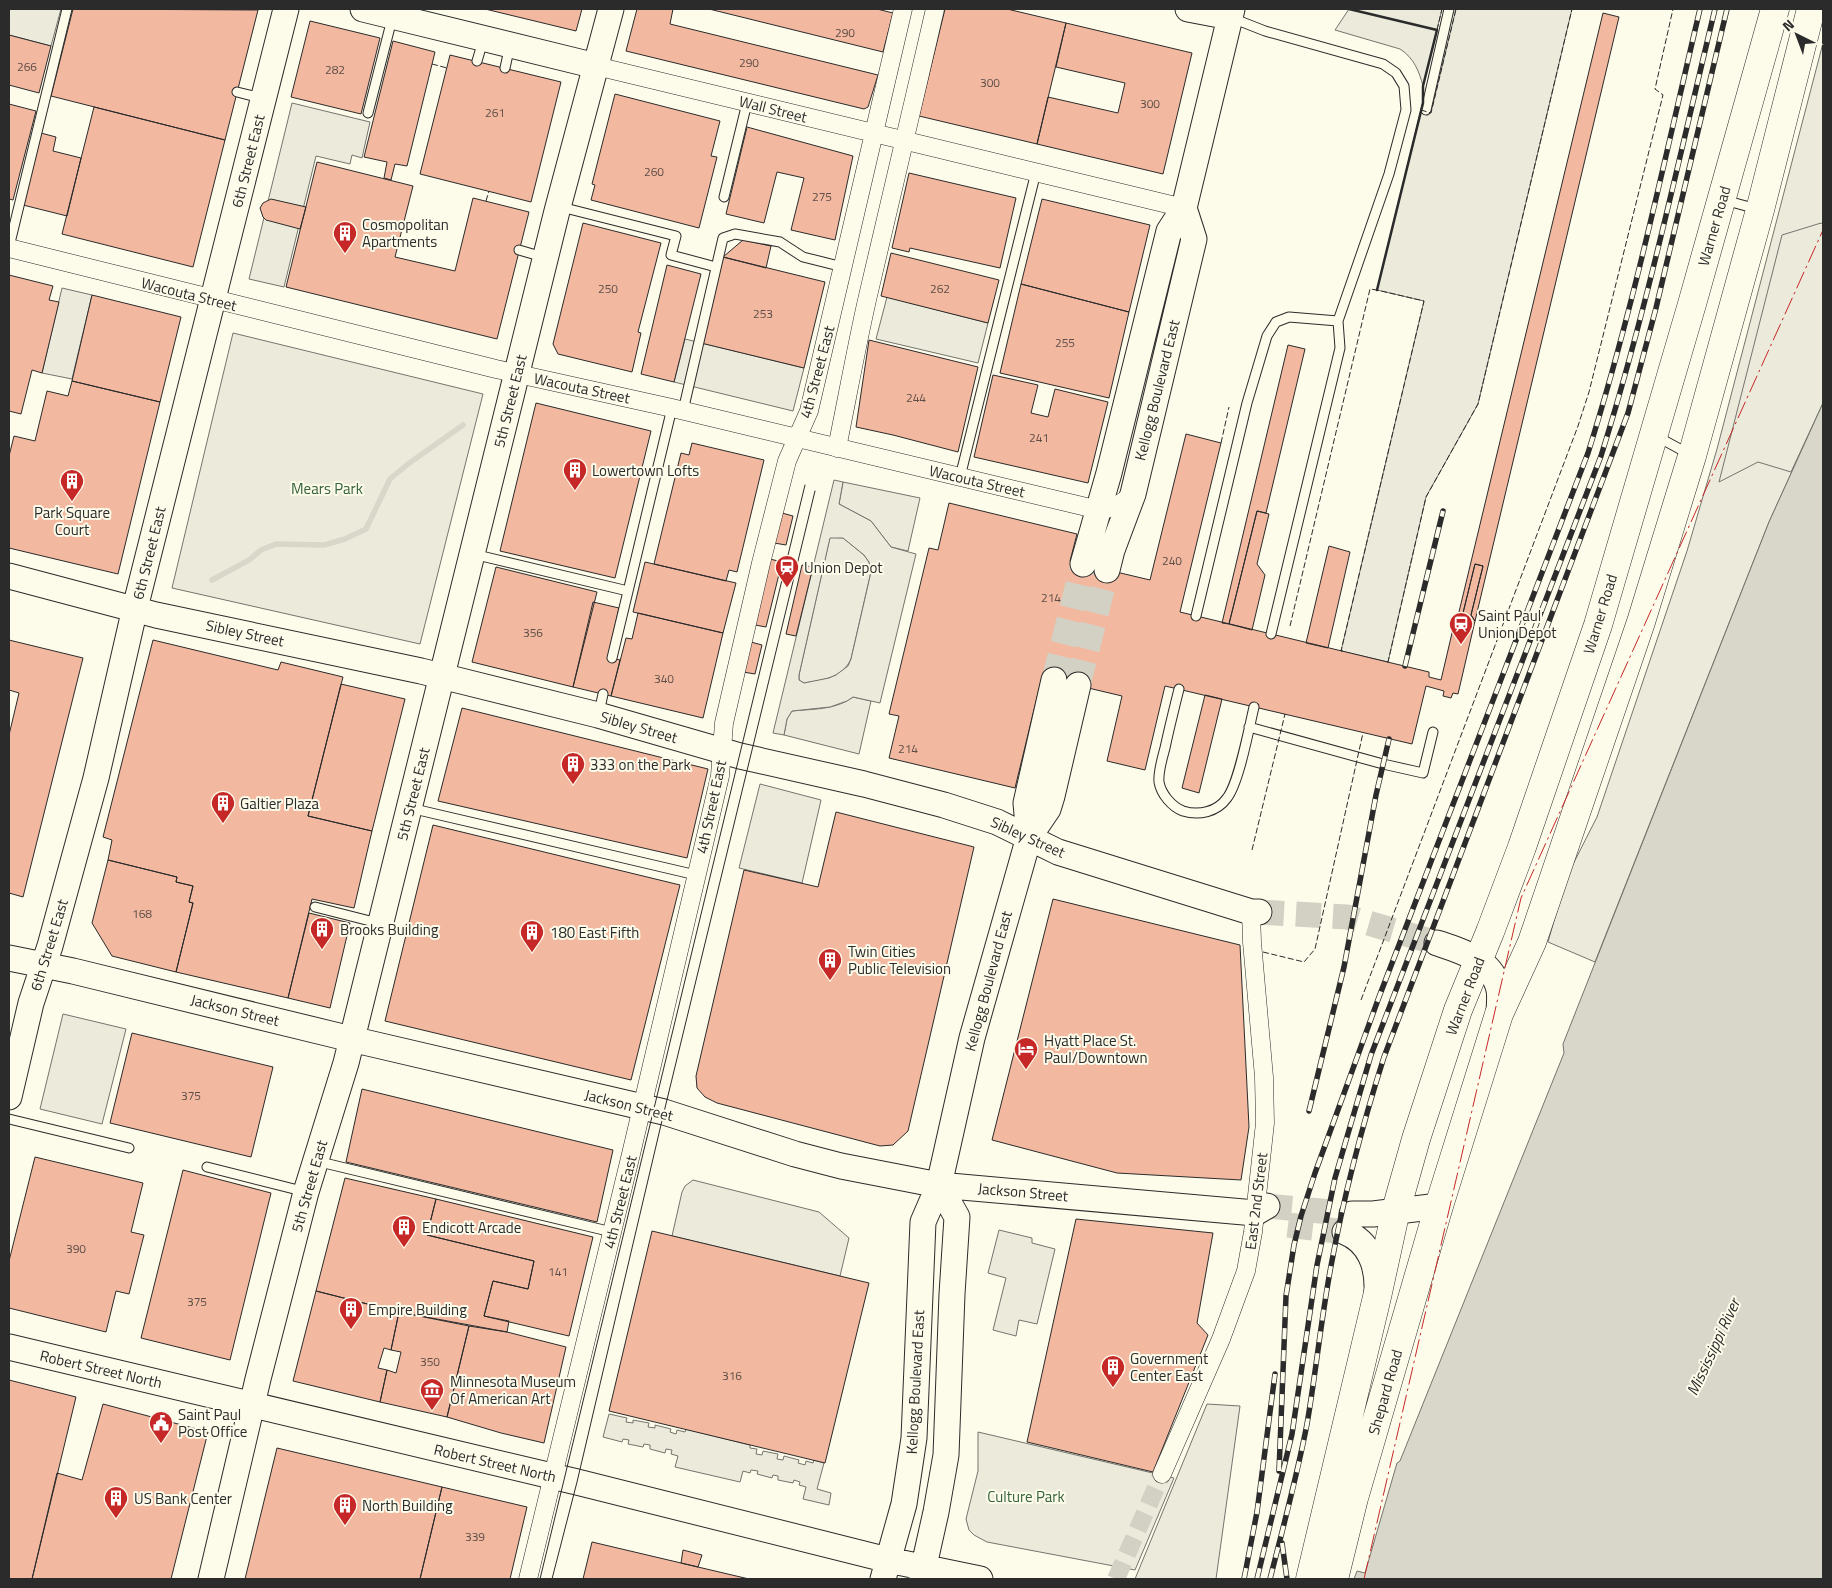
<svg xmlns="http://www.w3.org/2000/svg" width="1832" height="1588" viewBox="0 0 1832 1588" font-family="'Titillium Web',sans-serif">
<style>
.green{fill:#ecebdb;stroke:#74746e}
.parking{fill:#eceadb;stroke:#74746e;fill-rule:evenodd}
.water{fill:#d8d7c9;stroke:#74746e}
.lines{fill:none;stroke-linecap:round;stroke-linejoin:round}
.stream{stroke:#d8d7c9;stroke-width:5.5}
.building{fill:#f2b8a0;stroke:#2b2b2b}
.street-tunnel{stroke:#d3d1c4;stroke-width:18;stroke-dasharray:18 9;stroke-linecap:butt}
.secondary-tunnel{stroke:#d3d1c4;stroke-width:25;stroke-dasharray:25 12;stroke-linecap:butt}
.lane-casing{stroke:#2b2b2b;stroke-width:11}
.street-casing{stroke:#2b2b2b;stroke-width:19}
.secondary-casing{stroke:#2b2b2b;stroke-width:27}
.highway-casing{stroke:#2b2b2b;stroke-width:29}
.lane{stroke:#fdfbea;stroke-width:9}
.street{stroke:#fdfbea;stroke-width:18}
.secondary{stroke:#fdfbea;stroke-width:25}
.highway{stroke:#fdfbea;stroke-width:28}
.tram{stroke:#2b2b2b;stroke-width:1}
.rail-casing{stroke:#2b2b2b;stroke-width:5.5}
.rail{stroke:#fdfbea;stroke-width:4;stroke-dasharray:11;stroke-linecap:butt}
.fence{stroke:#2b2b2b;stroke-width:1;stroke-dasharray:6 2.5;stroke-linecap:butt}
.wall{stroke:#2b2b2b;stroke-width:2.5}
.power{stroke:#c62828;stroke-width:1;stroke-dasharray:18 4 2.5 4;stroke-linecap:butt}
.labels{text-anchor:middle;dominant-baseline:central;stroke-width:4;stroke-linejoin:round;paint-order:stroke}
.number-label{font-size:12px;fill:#5d4e48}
.street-label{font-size:15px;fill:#2b2b2b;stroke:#fdfbea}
.poi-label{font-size:15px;fill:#2b2b2b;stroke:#fdfbea;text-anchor:start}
.park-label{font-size:15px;fill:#34623c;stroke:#fdfbea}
.water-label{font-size:16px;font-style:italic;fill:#2b2b2b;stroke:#fdfbea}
</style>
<rect width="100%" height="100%" fill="#fdfbea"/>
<!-- green -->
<path class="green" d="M1349,9H1442L1423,86C1419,71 1414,58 1400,49L1335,30Z
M1456,9H1572L1478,404L1426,497L1388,662L1341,651L1424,301L1377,290L1421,110L1431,112Z
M1823,43V403L1769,522L1595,962L1548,942L1566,878L1597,817L1687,551L1717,449Z
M233,333L483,394L420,644L172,588Z
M843,482L920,498L908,551L891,547L871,521L839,504Z
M830,537L843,538L864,555L869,562L871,572L851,659C842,678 823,680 804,683L799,680V675Z
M853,697L871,701L859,754L784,735L787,719L792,711C812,709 836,710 853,697Z
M760,784L821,800L802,883L739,868Z
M978,1432L1174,1478L1135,1570L987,1542L974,1535L969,1530L966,1519L978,1471Z"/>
<!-- parking -->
<path class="parking" d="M9,9H61L51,46L9,35Z
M292,103L370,122L362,158L352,155L350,164L316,156L284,287L249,279Z
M1821,223L1823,224V403L1791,472L1758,462L1719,482L1782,235Z
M62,288L92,295L72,379L42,373Z
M887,297L988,323L978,363L876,339Z
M685,339L804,368L793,411L674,382Z
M834,480L843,482L839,504L871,521L891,547L916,554L880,703L853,697L847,701L830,707L792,711L787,719L784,735L773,733ZM830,538H843L864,555L869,562L871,572L851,659L848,666L836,675L829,678L804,683L799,680V675Z
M63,1014L126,1029L102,1124L40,1109Z
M693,1180L819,1212L849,1238L840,1276L672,1236L682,1192L685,1186Z
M999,1230L1032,1238V1243L1055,1249L1037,1324L1019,1320L1016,1336L993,1330L1006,1278L988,1273Z
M1207,1404L1240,1406L1216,1579H1135Z
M609,1414L627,1418L626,1422L633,1423V1420L649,1423L648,1427L655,1428V1425L671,1429L670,1432L676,1434L677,1430L685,1432L686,1429L750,1445V1448L757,1449L756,1454L762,1455L763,1451L778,1454L777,1459L783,1460L784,1456L799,1460L798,1463L805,1465L806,1461L813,1463L814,1460L824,1463L817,1489L831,1493L829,1505L803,1499L806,1487L799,1485L800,1482L794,1480L793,1483L778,1480V1476L773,1475L772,1478L757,1474L758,1471L751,1470L750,1473L743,1471L740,1482L675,1467L678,1456L671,1454L672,1450L666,1449L665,1453L650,1449V1445L644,1444L643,1447L628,1444L629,1440L623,1439L622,1442L603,1437Z"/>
<!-- water -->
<path class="water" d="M1823,403V1579H1354L1357,1571L1365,1573L1397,1463L1400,1461L1564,1053L1563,1044L1769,522Z"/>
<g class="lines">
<!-- stream -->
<path class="stream" d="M212,580L249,560L261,550L276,544L324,545L345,539L366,529L390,479L408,464L463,425"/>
</g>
<!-- building -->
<path class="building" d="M73,9L258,10L225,140L51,96Z
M485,9H582L576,31Z
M637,9H673L670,24L878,75L868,107L864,109L626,51Z
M709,9H877L893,13L883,52Z
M945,9H1007L1066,23L1037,144L919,116Z
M1603,13L1619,17L1475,621L1471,615L1483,566L1475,564L1463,613L1458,616Z
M310,21L380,38L361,114L291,97Z
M1066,23L1192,53L1163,174L1037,144L1048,97L1118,113L1125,83L1056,67Z
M9,35L51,46L39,93L9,85Z
M393,41L435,52L407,166L395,164L391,180L384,178L387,162L364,157Z
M450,55L561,82L531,202L420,174Z
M615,94L720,121L711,156L717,157L699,228L591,200L595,185L592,184Z
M9,104L36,111L13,200L9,199Z
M94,107L225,140L193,267L62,234Z
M747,127L853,156L835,240L791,230L804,178L777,172L764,223L726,214Z
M41,133L56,137L53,151L81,158L67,216L23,205Z
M317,162L413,186L395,257L455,271L473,198L529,212L497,339L286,287Z
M909,173L1016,198L1000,268L910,248L909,252L892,248Z
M271,199L306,207L300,229L266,220L263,217L260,208L263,203Z
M1042,199L1150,225L1129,312L1021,284Z
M583,223L661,243L638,332L641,333L632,372L558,354L553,344Z
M743,240L771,246L766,268L723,257Z
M891,253L999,280L988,323L881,296Z
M723,257L825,282L804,368L701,343Z
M667,265L701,274L674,382L641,374Z
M9,275L53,286L49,300L59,302L42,373L32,370L21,414L9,411Z
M1021,284L1129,312L1109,398L1000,373Z
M92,295L181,317L160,402L72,381Z
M869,340L978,367L958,452L893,435L856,427Z
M1288,345L1305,349L1266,513L1257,511L1229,624L1222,623Z
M993,375L1038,385L1031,413L1048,417L1055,389L1108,402L1088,483L974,457Z
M72,381L160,402L118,574L9,548V456L14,436L35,441L47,391L68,396Z
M536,403L651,431L615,578L500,551Z
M1186,434L1221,443L1180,612L1429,672V677L1441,680L1456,616L1463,613L1475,564L1483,566L1471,615L1475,621L1458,694L1453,693L1451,698L1443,696L1444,691L1426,686L1412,744L1165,686L1145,770L1107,761L1122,696L1042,677L1015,788L889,758L899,716L889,714L929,548L938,550L949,503L1077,534L1070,561L1150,580Z
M692,443L764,460L737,572L729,570L726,581L654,564L681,453L689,455Z
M1257,511L1269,514L1257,564L1265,575L1252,630L1229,624Z
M782,513L793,516L786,545L774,543Z
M1329,546L1350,552L1328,648L1306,643Z
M770,559L782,562L766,627L755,625Z
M645,562L736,583L723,633L633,612Z
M802,565L813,567L796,636L786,634Z
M496,567L597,592L573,687L472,662Z
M593,602L619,608L608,657L620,660L611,696L573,687Z
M638,613L723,633L703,718L611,696L626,638L632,639Z
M9,640L83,658L23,897L9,893V735L19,693L9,690Z
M153,640L278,670L281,662L343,677L308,816L372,831L354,908L312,899L288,998L176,972L193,903L189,902L193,886L176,882L177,877L108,860L112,840L103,837Z
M751,642L762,645L755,674L743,672Z
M341,684L405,699L372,831L308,816Z
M1205,695L1222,699L1199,793L1182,788Z
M462,708L708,769L687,858L438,801Z
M836,812L974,847L908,1131L893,1145L880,1146L717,1103L705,1097L697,1088L696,1076L744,870L818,887Z
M433,825L680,885L631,1080L385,1021Z
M108,860L177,877L176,882L193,886L189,902L193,903L176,972L112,956L92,923Z
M1053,899L1240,945L1249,1127L1241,1180L1117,1173L992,1140Z
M309,913L350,923L330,1008L288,998Z
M132,1033L273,1067L251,1157L110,1123Z
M362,1089L613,1150L597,1222L346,1162Z
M35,1157L143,1183L131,1232L144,1235L129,1294L116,1291L106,1332L9,1308V1261Z
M183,1170L271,1193L230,1360L141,1338Z
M345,1178L436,1199L427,1235L534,1261L528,1289L493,1281L484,1316L509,1321L507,1332L399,1312L316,1291Z
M436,1199L593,1237L569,1336L484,1316L493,1281L528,1289L534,1261L427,1235Z
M1076,1219L1213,1233L1197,1323L1208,1335L1153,1472L1027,1442Z
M652,1231L869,1283L825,1463L609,1411Z
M316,1291L399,1312L391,1350L384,1348L378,1368L387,1370L380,1402L293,1381Z
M399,1312L469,1326L447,1417L380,1402L387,1370L396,1373L401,1352L391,1350Z
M469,1326L507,1332L566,1347L544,1443L501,1433L447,1417Z
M9,1380L76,1397L32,1579H9Z
M103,1404L208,1432L171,1579H32L57,1473L82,1480Z
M277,1448L442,1487L420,1579H245Z
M442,1487L527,1507L510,1579H420Z
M592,1542L681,1563L749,1579H583Z
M683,1550L702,1555L698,1567L681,1563Z"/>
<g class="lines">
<!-- street-tunnel -->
<path class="street-tunnel" d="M1116,1579L1162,1474"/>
<!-- secondary-tunnel -->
<path class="secondary-tunnel" d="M1054,680L1083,564
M1078,685L1107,570
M1259,912L1347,917L1437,943
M1267,1206L1352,1214
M1288,1225L1345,1232"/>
<!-- lane casing -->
<g class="lane-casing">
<path id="lane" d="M1232,18L1265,31L1383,64L1396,73L1404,86L1406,110L1389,174L1338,321L1340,348L1271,634
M477,61L483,41
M505,68L510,45
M237,92L261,98
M1426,110L1449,9
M368,113L392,19
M724,197L747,103
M1724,200L1757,209
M561,207L676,236L671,255L716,267
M9,247L67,9
M519,250L543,257
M683,411L723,238L735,234L780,242L803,257L843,267
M1656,436L1689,454
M960,477L1036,172
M473,554L628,591
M1196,616L1247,403L1267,336L1276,322L1289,317L1338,321
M612,658L672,408
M1179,689C1174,709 1169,729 1165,748C1162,759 1158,772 1159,782C1161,794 1172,807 1183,811C1199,816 1217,812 1227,798C1239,783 1249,728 1254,707
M599,713L603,694
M1249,727L1383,764L1423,773L1433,732
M410,808L696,875
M315,907L378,923
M9,1119L129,1148
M316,1161L612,1232
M207,1167L306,1192"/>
</g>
<!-- street casing -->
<g class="street-casing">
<path id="street" d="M596,66L1184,208
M9,248L496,369L672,408L1099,510C1113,509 1122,503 1133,494
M837,448C847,399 856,349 867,300C889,202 913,106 935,9
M1162,1474L1221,1339L1246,1271L1253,1232L1265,1123L1264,1077L1252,942L1251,912
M528,1579L631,1154L720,776L724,723L761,563L787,461L809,411L903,9"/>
</g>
<!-- secondary casing -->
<g class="secondary-casing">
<path id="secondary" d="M363,9L596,66
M1188,9L1230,17
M1083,564L1109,473L1169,231L1184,208L1232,9
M1107,570L1112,550L1133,494L1194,239L1184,208
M9,576L156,615L421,671L598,715L740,756L864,784L944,805L997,822L1058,852L1251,912H1259
M1029,837L1026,803L1054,680
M1437,943C1461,951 1490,959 1498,986C1501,994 1499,1005 1499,1014
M9,958L73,971L351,1039L664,1112L795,1154L841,1166L939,1185L1255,1213L1267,1206
M9,1097L31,1003L50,946L96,778L135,608L286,9
M1352,1214H1373L1439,1206
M1345,1232C1370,1242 1378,1267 1377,1291
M9,1347L577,1482L888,1560L980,1579
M211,1579L258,1379L306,1192L346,1063L557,211L611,9
M883,1579L904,1504L914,1438L923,1222L939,1185L972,1038L1029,837L1048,809L1052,796L1078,685
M921,1579L936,1512L946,1455L952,1294L957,1217L939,1185"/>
</g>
<!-- highway casing -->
<g class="highway-casing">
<path id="highway" d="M1310,1579L1377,1297L1396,1210L1416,1139L1458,1010L1490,932L1522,847L1598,625L1692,304L1775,9
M1334,1579L1354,1498L1439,1206L1499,1014L1532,942L1641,622L1692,456L1760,210L1811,9"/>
</g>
<!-- lane -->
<use href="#lane" class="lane"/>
<!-- street -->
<use href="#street" class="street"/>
<!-- secondary -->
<use href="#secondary" class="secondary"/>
<!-- highway -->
<use href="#highway" class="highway"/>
<!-- tram -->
<path class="tram" d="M540,1579L805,485
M552,1579L577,1482L664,1112L815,491"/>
<!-- rail casing -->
<g class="rail-casing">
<path id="rail" d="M1405,666L1443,511
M1309,1111L1344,967L1376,795L1389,739
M1279,1471L1286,1296L1294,1245L1301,1216L1315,1173L1379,997L1588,453C1634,307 1665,157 1700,9
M1282,1543L1287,1579
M1244,1579L1257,1512L1275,1374
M1257,1579L1292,1434L1317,1265L1335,1178L1371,1055L1601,456C1647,309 1679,158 1715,9
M1270,1579C1283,1528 1297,1476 1307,1424C1316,1372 1321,1319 1331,1266C1344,1195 1362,1126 1384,1057L1628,413L1656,308L1727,9"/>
</g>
<!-- rail -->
<use href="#rail" class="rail"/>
<!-- fence -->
<path class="fence" d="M1437,30L1442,9
M432,64L447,68
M486,201L489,191
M1221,443L1229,407
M1290,626L1370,289L1377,290
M1343,651H1341L1424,301L1377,290L1421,110L1431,113L1456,9
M1387,662H1388L1426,497L1478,404L1572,9
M1252,850L1285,714
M1263,952L1304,962L1315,949L1363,733
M1361,1000L1578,426L1589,392L1663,95L1655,89L1673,9"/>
<!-- wall -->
<path class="wall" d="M1349,9L1437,30L1423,86V103L1377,290"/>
<!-- power -->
<path class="power" d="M1364,1579L1521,898L1823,230"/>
</g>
<!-- icons -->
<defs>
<g id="building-pin" transform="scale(1.25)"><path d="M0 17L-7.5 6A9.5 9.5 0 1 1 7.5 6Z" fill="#c62828" stroke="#fdfbea"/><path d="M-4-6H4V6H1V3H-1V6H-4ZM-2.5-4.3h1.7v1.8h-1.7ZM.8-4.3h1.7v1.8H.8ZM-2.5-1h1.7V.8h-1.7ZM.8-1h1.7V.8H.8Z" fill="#fff"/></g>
<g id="station-pin" transform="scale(1.25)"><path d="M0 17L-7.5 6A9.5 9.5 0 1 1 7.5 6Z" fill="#c62828" stroke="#fdfbea"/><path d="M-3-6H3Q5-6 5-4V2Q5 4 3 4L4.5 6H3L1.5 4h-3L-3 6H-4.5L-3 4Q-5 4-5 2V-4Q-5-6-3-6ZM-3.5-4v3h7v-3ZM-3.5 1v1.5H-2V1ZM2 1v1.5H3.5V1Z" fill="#fff"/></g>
<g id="hotel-pin" transform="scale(1.25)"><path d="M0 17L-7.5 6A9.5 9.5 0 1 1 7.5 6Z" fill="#c62828" stroke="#fdfbea"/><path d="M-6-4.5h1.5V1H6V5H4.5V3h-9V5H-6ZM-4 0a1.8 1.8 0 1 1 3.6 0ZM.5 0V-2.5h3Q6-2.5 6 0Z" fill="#fff"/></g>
<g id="museum-pin" transform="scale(1.25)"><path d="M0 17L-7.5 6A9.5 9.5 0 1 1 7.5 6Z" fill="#c62828" stroke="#fdfbea"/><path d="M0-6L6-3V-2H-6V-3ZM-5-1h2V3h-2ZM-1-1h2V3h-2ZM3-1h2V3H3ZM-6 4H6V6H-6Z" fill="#fff"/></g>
<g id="civic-pin" transform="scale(1.25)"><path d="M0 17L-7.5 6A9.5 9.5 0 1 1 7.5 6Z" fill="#c62828" stroke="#fdfbea"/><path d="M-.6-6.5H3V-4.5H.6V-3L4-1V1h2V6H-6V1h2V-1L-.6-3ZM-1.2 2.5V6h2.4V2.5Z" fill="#fff"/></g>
</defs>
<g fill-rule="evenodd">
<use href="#building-pin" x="345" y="233"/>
<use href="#building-pin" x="575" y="470"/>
<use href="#building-pin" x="72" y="481"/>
<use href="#station-pin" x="787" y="567"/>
<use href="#station-pin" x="1461" y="624"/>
<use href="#building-pin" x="573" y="764"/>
<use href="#building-pin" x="223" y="803"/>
<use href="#building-pin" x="322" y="929"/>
<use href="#building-pin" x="532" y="932"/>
<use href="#building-pin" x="830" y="960"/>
<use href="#hotel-pin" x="1026" y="1049"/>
<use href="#building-pin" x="404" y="1227"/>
<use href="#building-pin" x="351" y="1309"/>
<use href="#building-pin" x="1113" y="1367"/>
<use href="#museum-pin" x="432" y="1390"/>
<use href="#civic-pin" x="161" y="1423"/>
<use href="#building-pin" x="116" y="1498"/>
<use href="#building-pin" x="345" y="1505"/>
</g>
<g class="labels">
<!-- number labels -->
<g class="number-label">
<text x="845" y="32">290</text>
<text x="749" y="62">290</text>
<text x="27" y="66">266</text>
<text x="335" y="69">282</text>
<text x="990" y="82">300</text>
<text x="1150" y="103">300</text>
<text x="495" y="112">261</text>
<text x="654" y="171">260</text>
<text x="822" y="196">275</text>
<text x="608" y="288">250</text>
<text x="940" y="288">262</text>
<text x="763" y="313">253</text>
<text x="1065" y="342">255</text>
<text x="916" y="397">244</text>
<text x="1039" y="437">241</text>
<text x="1172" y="560">240</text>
<text x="1051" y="597">214</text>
<text x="533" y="632">356</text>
<text x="664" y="678">340</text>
<text x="908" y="748">214</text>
<text x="142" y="913">168</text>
<text x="191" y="1095">375</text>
<text x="76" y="1248">390</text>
<text x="558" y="1271">141</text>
<text x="197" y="1301">375</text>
<text x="430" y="1361">350</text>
<text x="732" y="1375">316</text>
<text x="475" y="1536">339</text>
</g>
<!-- street labels -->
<g class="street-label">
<text transform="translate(773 109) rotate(14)">Wall Street</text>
<text transform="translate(248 161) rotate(-76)">6th Street East</text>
<text transform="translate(1714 226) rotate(-74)">Warner Road</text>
<text transform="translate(189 294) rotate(14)">Wacouta Street</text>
<text transform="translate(817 372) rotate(-75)">4th Street East</text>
<text transform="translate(582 388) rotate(12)">Wacouta Street</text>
<text transform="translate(1157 390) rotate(-76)">Kellogg Boulevard East</text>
<text transform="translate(510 401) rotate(-76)">5th Street East</text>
<text transform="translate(977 481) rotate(13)">Wacouta Street</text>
<text transform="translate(149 553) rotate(-76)">6th Street East</text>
<text transform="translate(1600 614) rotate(-73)">Warner Road</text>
<text transform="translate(245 633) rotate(12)">Sibley Street</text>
<text transform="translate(639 727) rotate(16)">Sibley Street</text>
<text transform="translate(413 794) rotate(-76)">5th Street East</text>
<text transform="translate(711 807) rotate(-78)">4th Street East</text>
<text transform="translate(1028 837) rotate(24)">Sibley Street</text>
<text transform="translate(49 945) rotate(-73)">6th Street East</text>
<text transform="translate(988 981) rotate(-75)">Kellogg Boulevard East</text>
<text transform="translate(1465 996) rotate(-69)">Warner Road</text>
<text transform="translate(235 1010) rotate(14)">Jackson Street</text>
<text transform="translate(629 1105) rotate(14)">Jackson Street</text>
<text transform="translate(309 1186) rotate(-74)">5th Street East</text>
<text transform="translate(1023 1192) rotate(5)">Jackson Street</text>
<text transform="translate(1256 1201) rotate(-83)">East 2nd Street</text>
<text transform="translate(620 1202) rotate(-76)">4th Street East</text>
<text transform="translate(101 1369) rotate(13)">Robert Street North</text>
<text transform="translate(915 1382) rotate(-87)">Kellogg Boulevard East</text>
<text transform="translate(1385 1392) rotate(-74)">Shepard Road</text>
<text transform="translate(495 1463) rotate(13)">Robert Street North</text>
</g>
<!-- poi labels -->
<g class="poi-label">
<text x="362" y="224">Cosmopolitan<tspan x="362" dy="17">Apartments</tspan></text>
<text x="592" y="470">Lowertown Lofts</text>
<text x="72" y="512" text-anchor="middle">Park Square<tspan x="72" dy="17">Court</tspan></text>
<text x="804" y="567">Union Depot</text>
<text x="1478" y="615">Saint Paul<tspan x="1478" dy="17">Union Depot</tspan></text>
<text x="590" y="764">333 on the Park</text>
<text x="240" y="803">Galtier Plaza</text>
<text x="340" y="929">Brooks Building</text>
<text x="550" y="932">180 East Fifth</text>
<text x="848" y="951">Twin Cities<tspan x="848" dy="17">Public Television</tspan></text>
<text x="1044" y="1040">Hyatt Place St.<tspan x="1044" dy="17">Paul/Downtown</tspan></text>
<text x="422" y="1227">Endicott Arcade</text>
<text x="368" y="1309">Empire Building</text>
<text x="1130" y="1358">Government<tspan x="1130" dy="17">Center East</tspan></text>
<text x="450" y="1381">Minnesota Museum<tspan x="450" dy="17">Of American Art</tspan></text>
<text x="178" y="1414">Saint Paul<tspan x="178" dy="17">Post Office</tspan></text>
<text x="134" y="1498">US Bank Center</text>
<text x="362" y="1505">North Building</text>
</g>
<!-- park labels -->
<g class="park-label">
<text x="327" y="488">Mears Park</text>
<text x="1026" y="1496">Culture Park</text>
</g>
<!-- water labels -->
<g class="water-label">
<text transform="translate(1713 1347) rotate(-65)">Mississippi River</text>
</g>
</g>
<!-- border -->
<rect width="1832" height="1588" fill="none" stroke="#2b2b2b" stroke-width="20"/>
<!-- north arrow -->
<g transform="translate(1797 35) rotate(318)" stroke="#fdfbea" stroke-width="4" paint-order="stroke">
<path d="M0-4L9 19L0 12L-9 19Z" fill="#2b2b2b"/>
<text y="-8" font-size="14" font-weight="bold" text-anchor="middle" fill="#2b2b2b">N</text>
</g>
</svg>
